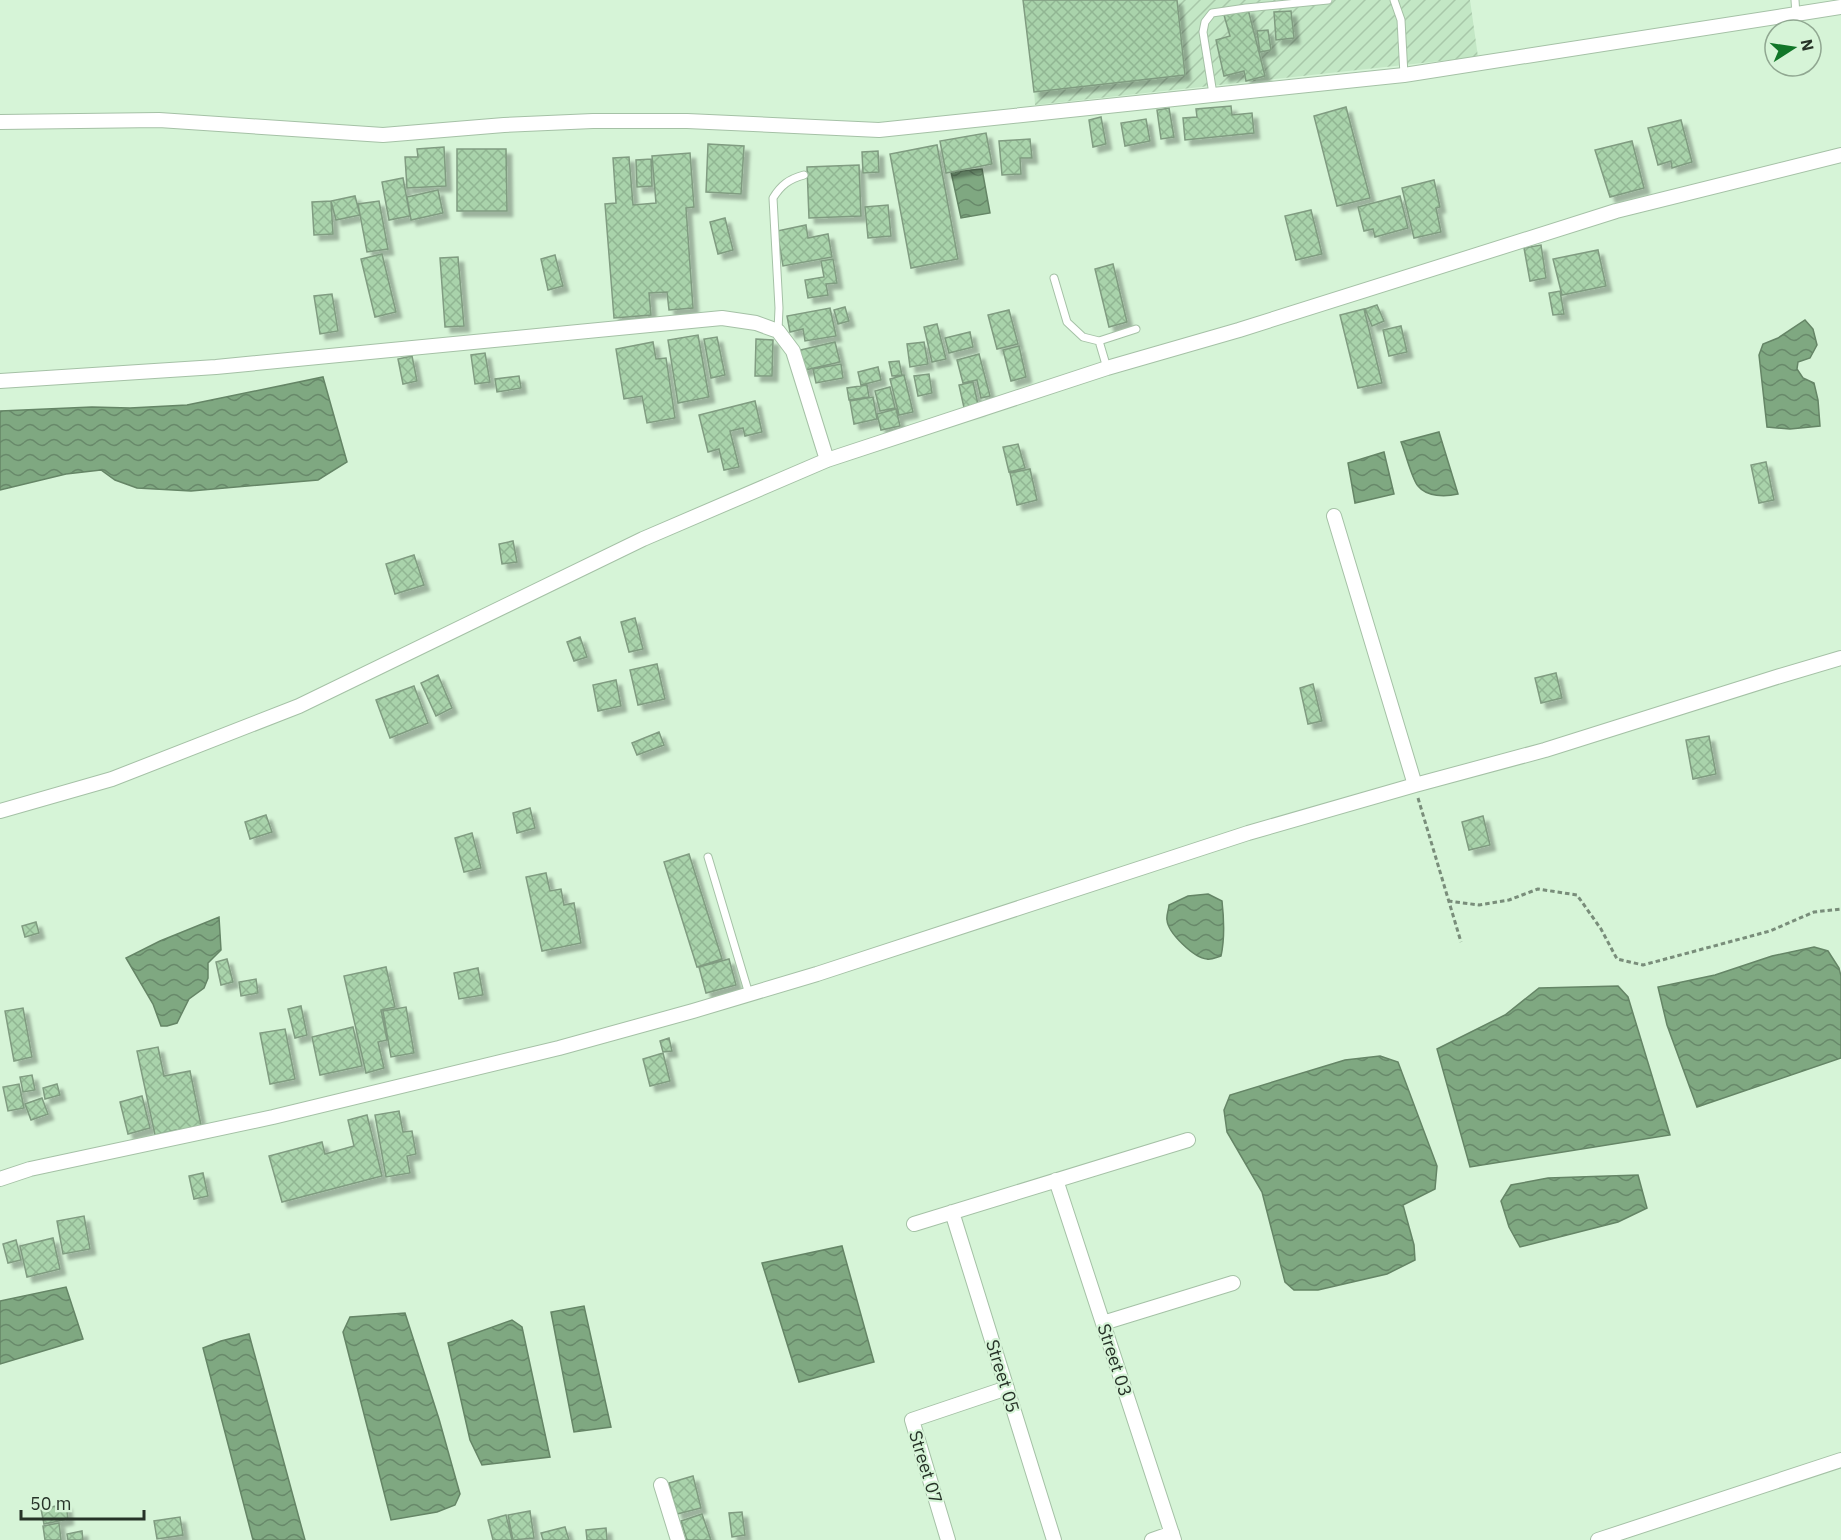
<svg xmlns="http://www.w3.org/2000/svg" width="1841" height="1540" viewBox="0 0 1841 1540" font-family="'IBM Plex Sans',sans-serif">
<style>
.industrial{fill:url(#industrial-furrows)}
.water{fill:url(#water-waves);stroke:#658566;stroke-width:1.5}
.building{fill:url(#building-cross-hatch);stroke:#809c81;stroke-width:1.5;filter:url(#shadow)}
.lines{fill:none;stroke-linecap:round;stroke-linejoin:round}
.lane-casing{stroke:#a5c1a6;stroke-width:9}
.street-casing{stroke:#a5c1a6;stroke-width:16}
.path{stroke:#798d7a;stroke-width:3;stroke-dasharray:4.5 3;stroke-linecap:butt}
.lane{stroke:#fff;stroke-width:7}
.street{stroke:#fff;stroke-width:14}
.labels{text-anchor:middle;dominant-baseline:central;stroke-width:4.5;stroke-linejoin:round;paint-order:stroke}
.street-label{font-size:18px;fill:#273328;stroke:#d6f4d7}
</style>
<defs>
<pattern id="industrial-furrows" width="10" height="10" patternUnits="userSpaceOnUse" patternTransform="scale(1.5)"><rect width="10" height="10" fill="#c3e7c5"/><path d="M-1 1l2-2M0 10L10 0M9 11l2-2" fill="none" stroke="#a8c7a9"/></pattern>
<pattern id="water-waves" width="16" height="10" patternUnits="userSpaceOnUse" patternTransform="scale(1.5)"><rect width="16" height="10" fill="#7fa881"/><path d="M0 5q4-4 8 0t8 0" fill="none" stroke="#68896a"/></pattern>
<pattern id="building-cross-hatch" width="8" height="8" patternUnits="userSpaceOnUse" patternTransform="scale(1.5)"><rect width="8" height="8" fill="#a9d3ab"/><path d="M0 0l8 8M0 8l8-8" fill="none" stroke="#91b693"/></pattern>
<filter id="shadow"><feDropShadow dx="5.5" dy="5.5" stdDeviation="1.5" flood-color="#0004"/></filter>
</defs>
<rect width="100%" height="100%" fill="#d6f4d7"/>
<!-- industrial -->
<path class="industrial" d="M1028,0H1470L1478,57L1035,105Z"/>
<!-- water -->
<path class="water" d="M982,169L990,213L961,218L951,172Z
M1805,320L1813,329L1817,345L1810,358L1798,362L1797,369L1803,378L1814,383L1818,400L1820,426L1790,429L1767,427L1759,355L1763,344L1778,338Z
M323,377L347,462L318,480L191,491L137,488L115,480L101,470L66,474L0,490V411L92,407L130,408L187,405Z
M1439,432L1458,494C1445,497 1427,497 1418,486C1412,480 1405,451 1401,442Z
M1384,452L1394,494L1355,503L1348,463Z
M1208,894L1222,901C1224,919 1225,938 1221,956C1217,957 1211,960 1207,959C1194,958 1168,933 1167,920C1166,916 1169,909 1169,905L1188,896Z
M219,917L221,950L208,963V978L204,988L189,999L177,1023L167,1026H161L153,1004L126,958L160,941Z
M1814,947L1828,951L1839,968L1841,976V1058L1697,1107L1667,1025L1658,987L1715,975L1772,956Z
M1618,986L1628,997L1670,1135L1470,1167L1437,1049L1505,1015L1539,988Z
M1380,1056L1398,1062L1437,1166L1435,1189L1403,1205L1414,1245L1415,1260L1387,1274L1318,1290H1294L1285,1282L1262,1192L1227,1132L1224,1110L1230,1095L1345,1060Z
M1638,1175L1647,1208L1618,1222L1520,1247L1509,1227L1501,1201L1511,1185L1548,1178Z
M842,1246L874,1362L799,1382L762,1263Z
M66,1287L83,1339L0,1364V1301Z
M584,1306L611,1427L574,1432L551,1312Z
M405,1313L439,1419L460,1494L455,1505L437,1512L391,1520L343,1332L350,1317Z
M512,1320L522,1327L550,1457L482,1465L470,1440L448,1343Z
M249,1334L305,1540H253L203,1348L221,1341Z"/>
<!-- building -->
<path class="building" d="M1023,0H1177L1185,75L1034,92Z
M1248,9L1265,76L1246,81L1244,71L1224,76L1216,40L1230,36L1224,15Z
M1291,11L1294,38L1276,40L1274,12Z
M1268,30L1271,50L1260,52L1257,31Z
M1231,106L1232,115L1252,113L1254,133L1185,140L1183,118L1197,117L1196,109Z
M1346,107L1370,198L1337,206L1314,116Z
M1169,108L1174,137L1161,139L1157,110Z
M1101,117L1106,144L1093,147L1089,120Z
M1146,119L1150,141L1125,146L1121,123Z
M1681,120L1692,162L1672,168L1671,161L1658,165L1648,128Z
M986,133L992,164L946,173L940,141Z
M1030,139L1032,158H1020L1021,174L1002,175L999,141Z
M1632,141L1644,188L1610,197L1595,150Z
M708,144L744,146L741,194L706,192Z
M937,145L958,259L911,268L890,154Z
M444,147L446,186L407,188L405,157H418L417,149Z
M457,149H506L507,211H457Z
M878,151L879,172L863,173L862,152Z
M690,153L694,207L686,208L693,308L669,310L667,292L649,293L651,315L614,318L605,204L616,203L613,158L629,157L633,205L656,203L652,156Z
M651,159L652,186L637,187L636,160Z
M859,165L861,216L809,218L807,167Z
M403,178L410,216L389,220L382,182Z
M1434,180L1440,207L1436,208L1441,232L1414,238L1402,188Z
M438,190L443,213L411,220L407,197Z
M355,196L360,215L336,220L331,201Z
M1400,196L1408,228L1375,237L1373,229L1364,231L1358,207Z
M331,201L333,234L314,235L312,202Z
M379,201L388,249L367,252L358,204Z
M888,205L891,236L868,238L865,207Z
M1311,210L1322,254L1296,260L1285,216Z
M725,218L733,250L718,254L710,222Z
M806,225L808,238L828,234L832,257L783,266L777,231Z
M1541,245L1546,278L1530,281L1524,248Z
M1598,250L1606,286L1562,295L1553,259Z
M382,254L396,312L375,317L361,259Z
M555,255L563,286L548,290L541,259Z
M458,257L464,326L445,327L440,258Z
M833,259L837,283L826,284L828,295L808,298L805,280L824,277L821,261Z
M1113,264L1127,322L1109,327L1095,269Z
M1560,291L1564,314L1553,315L1549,293Z
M332,294L338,331L320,334L314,296Z
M1377,305L1384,321L1372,326L1365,309Z
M845,307L849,321L838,324L834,310Z
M830,308L836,336L805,341L803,329L790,332L787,316Z
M1364,309L1382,383L1358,388L1340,315Z
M1009,310L1018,344L997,349L988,315Z
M937,324L946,359L932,362L924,327Z
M1401,326L1407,352L1389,356L1383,330Z
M970,332L973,347L949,353L945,338Z
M698,335L709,397L678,403L668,340Z
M717,337L725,375L711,378L704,339Z
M756,339L773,340L772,376H755Z
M653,342L656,359L666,358L675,418L647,423L642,396L624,399L616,349Z
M835,342L840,362L801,371L796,351Z
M924,342L928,364L910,367L907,344Z
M1019,346L1026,377L1011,381L1003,350Z
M485,353L490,382L475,384L471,355Z
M979,354L990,396L981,398L977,380L963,383L957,360Z
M412,356L417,381L403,384L398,359Z
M899,361L902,375L892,376L889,362Z
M841,364L843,378L816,383L813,369Z
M878,367L881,380L861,385L858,372Z
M929,374L932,393L918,396L914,376Z
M904,375L913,412L899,415L890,379Z
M519,376L521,388L497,392L495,379Z
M973,382L979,409L965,412L959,385Z
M867,385L869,397L849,400L847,388Z
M890,387L895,408L880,411L875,391Z
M873,397L877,419L854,424L850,401Z
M755,401L762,432L745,436L743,428L730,431L739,467L724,470L719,449L708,452L699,415Z
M896,409L900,426L881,430L877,414Z
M1018,444L1025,468L1009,472L1003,447Z
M1766,462L1774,500L1759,503L1751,465Z
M1030,469L1037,500L1017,505L1010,473Z
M513,541L517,562L502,564L499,544Z
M414,555L424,585L395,594L386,564Z
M635,618L643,649L629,652L621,622Z
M580,637L587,657L574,661L567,642Z
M657,664L665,699L638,705L630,670Z
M1556,673L1562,698L1541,703L1535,678Z
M438,675L452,708L436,716L421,683Z
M616,680L621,706L598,711L593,685Z
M1313,684L1322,721L1308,724L1300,688Z
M414,686L428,723L390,738L376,700Z
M659,732L664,745L637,755L632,743Z
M1709,736L1716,774L1693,779L1686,740Z
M530,808L535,828L517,833L513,813Z
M266,815L272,832L250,839L245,822Z
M1483,816L1490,845L1469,850L1462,822Z
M472,833L481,868L464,872L455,838Z
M689,854L722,959L697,967L664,862Z
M546,873L550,891L561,889L564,905L574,903L581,943L542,951L526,877Z
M36,922L39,933L25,937L22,926Z
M227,959L233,982L221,985L216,962Z
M729,959L736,985L706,993L699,967Z
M386,967L395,1007L381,1010L387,1040L378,1042L384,1068L366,1073L344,976Z
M478,968L483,995L459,999L454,973Z
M256,979L258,993L241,996L239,982Z
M301,1006L307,1035L295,1038L288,1009Z
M406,1007L414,1053L391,1057L383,1011Z
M23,1008L32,1057L14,1061L5,1011Z
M353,1027L362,1066L320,1075L312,1037Z
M285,1029L295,1079L270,1084L260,1033Z
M669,1038L672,1051L663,1052L660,1041Z
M158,1047L164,1076L190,1071L202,1130L177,1135L176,1130L155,1135L137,1051Z
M663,1053L670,1081L650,1086L643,1059Z
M32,1075L35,1090L23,1092L20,1077Z
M19,1084L24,1108L8,1111L3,1087Z
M57,1084L60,1095L45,1099L43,1088Z
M142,1096L150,1128L128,1134L120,1102Z
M42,1098L48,1114L31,1120L25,1104Z
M399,1111L403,1132L412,1131L416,1154L407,1156L410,1173L386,1177L375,1115Z
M367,1115L382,1176L282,1202L269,1156L322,1142L325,1154L354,1146L348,1120Z
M203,1173L208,1196L194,1199L189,1176Z
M84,1216L90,1249L63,1254L57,1221Z
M53,1238L60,1269L27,1277L20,1246Z
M16,1240L21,1260L8,1263L3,1244Z
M693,1476L701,1508L677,1514L669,1483Z
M66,1504L68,1519L44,1524L41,1509Z
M530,1511L534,1538L513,1540L508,1515Z
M742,1512L745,1535L732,1537L729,1513Z
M702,1514L711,1540H687L681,1521Z
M506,1515L512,1540H493L488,1520Z
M180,1517L183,1535L157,1539L154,1521Z
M59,1523L61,1540H45L43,1526Z
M565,1527L569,1540H543L541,1533Z
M606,1528L607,1540H587L586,1530Z
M82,1531L83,1540H68L67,1534Z"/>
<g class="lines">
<!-- lane casing -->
<g class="lane-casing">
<path id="lane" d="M1394,0L1401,20L1404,75
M1795,0L1796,15
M1213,94L1203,32L1205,22L1212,13L1246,8L1328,0
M1054,278L1067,322L1083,337L1099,341L1136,329
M778,331L779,308L773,198C781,185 789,179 804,175
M1099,341L1107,368
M708,857L749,994"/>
</g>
<!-- street casing -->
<g class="street-casing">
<path id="street" d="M0,122L159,120L383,135L504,125L593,121H687L879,130L1404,75L1841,7
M0,381L216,367L722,318L756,323L778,331L793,351L827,460
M1334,516L1415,785
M0,811L112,779L299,706L643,539L827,460L1107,368L1239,330L1616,211L1841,155
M0,1179L30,1169L273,1117L559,1048L693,1011L817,974L1248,833L1415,785L1545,750L1780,676L1841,658
M1056,1180L1174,1540
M952,1212L1054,1540
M914,1224L1188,1140
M1103,1323L1233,1283
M661,1485L678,1540
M948,1540L912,1420L1007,1388
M1152,1540L1172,1533
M1598,1540L1841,1460"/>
</g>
<!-- path -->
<path class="path" d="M1418,798L1461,942
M1448,901L1479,905L1509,900L1538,889L1577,895L1601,929L1617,959L1643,965L1770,931L1814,912L1841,909"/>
<!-- lane -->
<use href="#lane" class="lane"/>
<!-- street -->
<use href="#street" class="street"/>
</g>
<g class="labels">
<!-- street labels -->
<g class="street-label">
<text transform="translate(1115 1360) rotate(72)">Street 03</text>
<text transform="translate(1003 1376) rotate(73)">Street 05</text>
<text transform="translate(926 1467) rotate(73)">Street 07</text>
</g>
</g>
<!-- north arrow -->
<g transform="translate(1793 48) rotate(78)"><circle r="28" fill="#d6f4d7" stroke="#90a791" stroke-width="1.5"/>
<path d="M0-4.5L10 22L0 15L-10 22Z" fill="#117628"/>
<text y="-9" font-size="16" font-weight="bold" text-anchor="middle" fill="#273328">N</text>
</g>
<!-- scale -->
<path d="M21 1510v9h123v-9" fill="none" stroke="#273328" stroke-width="3"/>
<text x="30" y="1510" font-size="18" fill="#273328" stroke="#d6f4d7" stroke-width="4.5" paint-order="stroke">50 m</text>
</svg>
